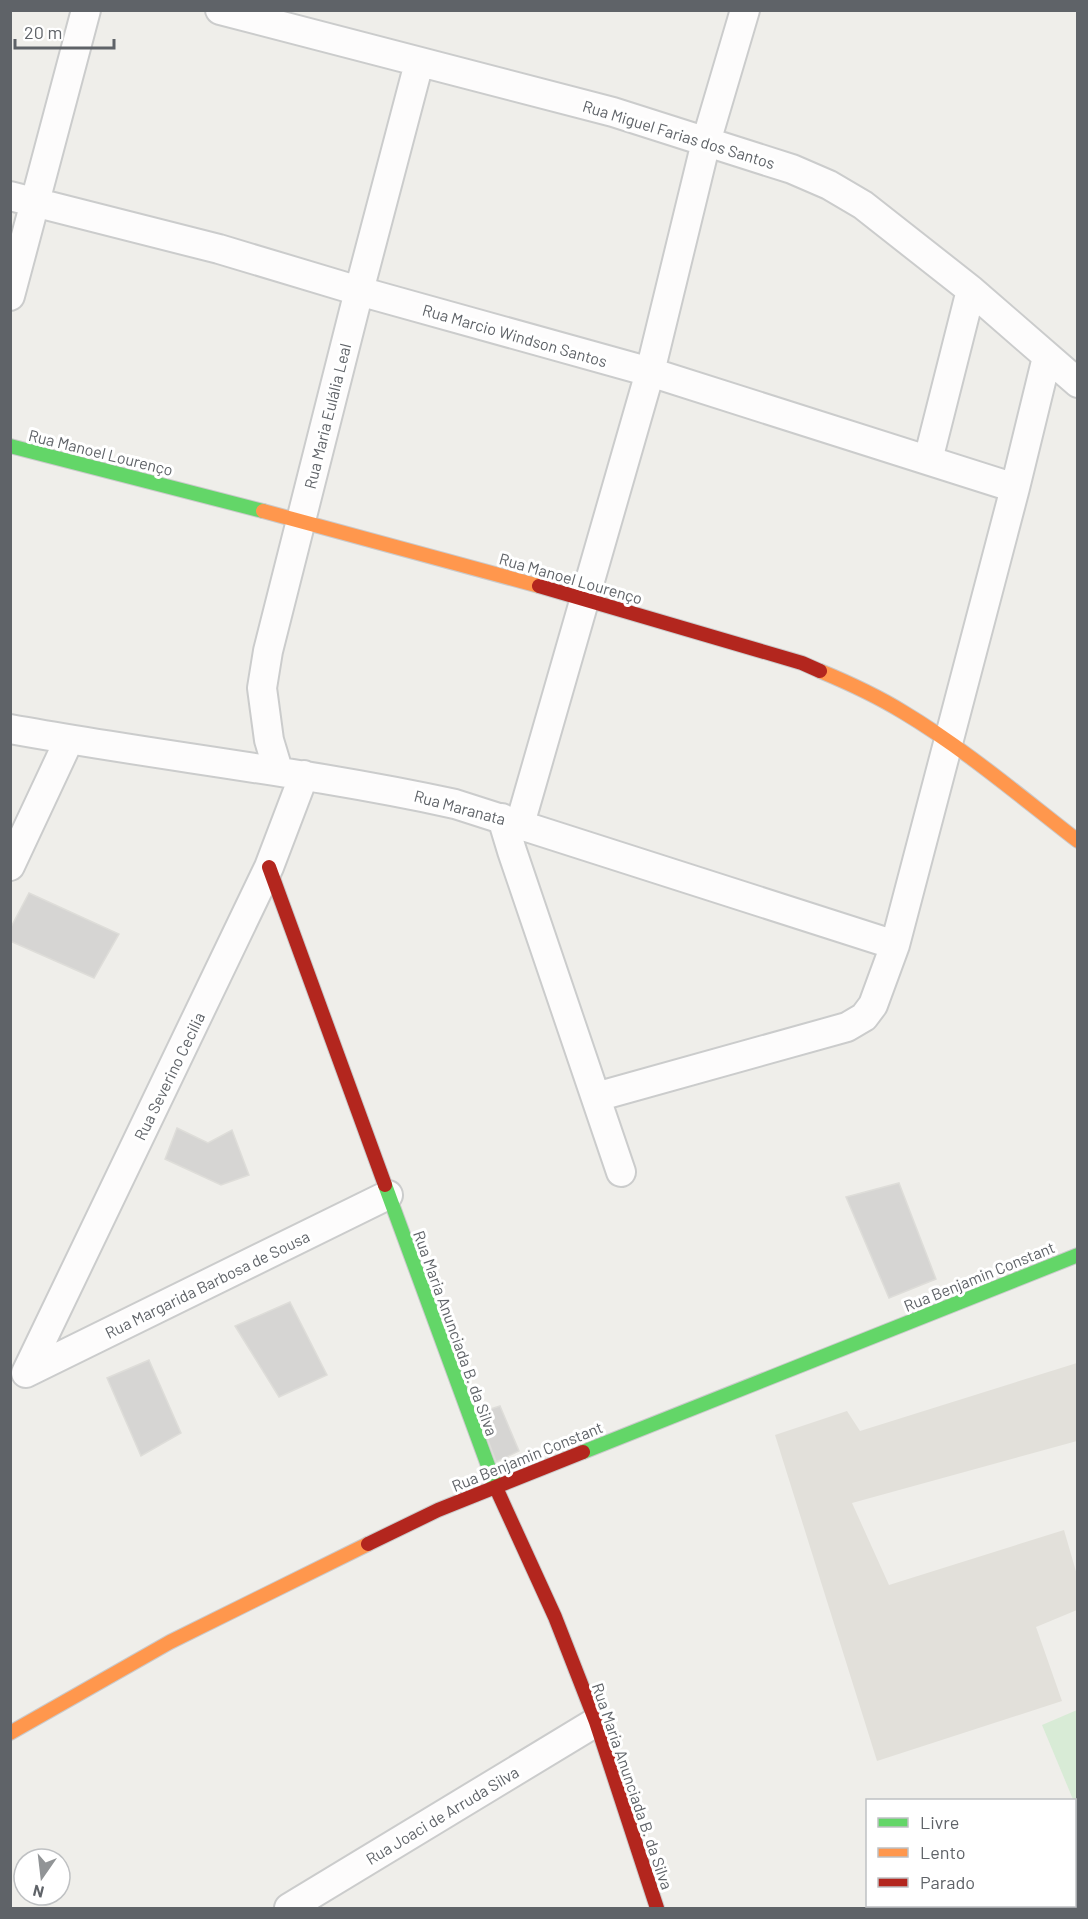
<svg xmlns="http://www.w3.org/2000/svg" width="1088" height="1919" viewBox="0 0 1088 1919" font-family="Barlow,sans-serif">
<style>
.education{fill:#e2e0da}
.green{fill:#d8ebd6}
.building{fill:#d6d5d3;stroke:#deddd9;stroke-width:1.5}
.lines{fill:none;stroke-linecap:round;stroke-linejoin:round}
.street-casing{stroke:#cbcccc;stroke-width:32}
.fast-casing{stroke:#cacacb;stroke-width:16}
.slow-casing{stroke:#cacacb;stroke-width:16}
.jam-casing{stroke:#cacacb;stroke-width:16}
.street{stroke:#fdfcfc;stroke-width:28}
.fast{stroke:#63d668;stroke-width:14}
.slow{stroke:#ff974d;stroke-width:14}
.jam{stroke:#b3261e;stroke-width:14}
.labels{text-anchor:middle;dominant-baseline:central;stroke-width:6;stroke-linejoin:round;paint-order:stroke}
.street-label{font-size:16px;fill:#5f6368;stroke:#fff}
</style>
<rect width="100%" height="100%" fill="#efeeea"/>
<!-- education -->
<path class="education" d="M1077,1363V1441L852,1503L889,1585L1064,1530L1077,1575V1610L1036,1627L1062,1701L877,1761L775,1435L847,1411L860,1431Z"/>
<!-- green -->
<path class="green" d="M1077,1710V1809L1042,1725Z"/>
<!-- building -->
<path class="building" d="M29,893L119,934L94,978L10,941V929Z
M177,1128L208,1143L232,1130L249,1175L221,1185L165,1159Z
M899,1183L936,1279L889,1298L846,1197Z
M290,1302L327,1375L279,1397L235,1326Z
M149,1360L181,1433L141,1456L107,1378Z
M500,1406L519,1451L496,1462L478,1413Z"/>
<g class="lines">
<!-- street casing -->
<g class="street-casing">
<path id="street" d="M220,10L613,112L792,169L829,185L863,205L971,290L1078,383
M10,196L219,249L359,291L650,372L1015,488
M10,296L86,10
M928,460L971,290
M10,729C158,756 308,772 455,804L895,945
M278,770L269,740L262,688L268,651L359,291L419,63
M502,818L512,851L621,1172
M520,824L650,372L706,142L745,10
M10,866L69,740
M596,1097L847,1027L864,1017L873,1005L895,945L1015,488L1047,357
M26,1373L269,867L304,775
M26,1373L388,1195
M289,1908L596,1722"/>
</g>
<!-- fast casing -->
<g class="fast-casing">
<path id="fast" d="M10,446L263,511
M385,1185L497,1490
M583,1452L1078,1255"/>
</g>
<!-- slow casing -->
<g class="slow-casing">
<path id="slow" d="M263,511L539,586
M820,671C849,683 877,696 903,712C965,749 1021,797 1078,841
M10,1733L170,1642L368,1544"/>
</g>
<!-- jam casing -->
<g class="jam-casing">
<path id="jam" d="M539,586L802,663L820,671
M269,867L385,1185
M497,1490L555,1617L596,1722L657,1908
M368,1544L438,1510L583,1452"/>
</g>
<!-- street -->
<use href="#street" class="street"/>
<!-- fast -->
<use href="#fast" class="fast"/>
<!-- slow -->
<use href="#slow" class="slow"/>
<!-- jam -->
<use href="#jam" class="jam"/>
</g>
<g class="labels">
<!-- street labels -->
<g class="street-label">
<text transform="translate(679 134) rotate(17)">Rua Miguel Farias dos Santos</text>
<text transform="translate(515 335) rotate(16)">Rua Marcio Windson Santos</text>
<text transform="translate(327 416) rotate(-76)">Rua Maria Eulália Leal</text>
<text transform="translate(101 452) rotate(14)">Rua Manoel Lourenço</text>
<text transform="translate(571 578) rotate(16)">Rua Manoel Lourenço</text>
<text transform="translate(460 807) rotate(15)">Rua Maranata</text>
<text transform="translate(169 1076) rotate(-64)">Rua Severino Cecilia</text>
<text transform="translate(979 1276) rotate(-22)">Rua Benjamin Constant</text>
<text transform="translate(207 1284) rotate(-26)">Rua Margarida Barbosa de Sousa</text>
<text transform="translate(456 1333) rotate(70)">Rua Maria Anunciada B. da Silva</text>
<text transform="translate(527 1456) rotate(-22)">Rua Benjamin Constant</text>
<text transform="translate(633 1786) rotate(71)">Rua Maria Anunciada B. da Silva</text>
<text transform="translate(442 1815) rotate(-31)">Rua Joaci de Arruda Silva</text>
</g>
</g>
<!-- border -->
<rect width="1088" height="1919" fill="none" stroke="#5f6368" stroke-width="24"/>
<!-- legend -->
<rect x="866" y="1799" width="210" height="108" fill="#ffffff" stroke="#bfc1c3" stroke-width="1.5"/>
<rect x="878" y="1818" width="30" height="9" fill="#63d668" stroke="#bfc1c3" stroke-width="1.5"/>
<text x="920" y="1829" font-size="18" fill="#5f6368">Livre</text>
<rect x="878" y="1848" width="30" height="9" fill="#ff974d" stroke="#bfc1c3" stroke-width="1.5"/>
<text x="920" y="1859" font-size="18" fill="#5f6368">Lento</text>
<rect x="878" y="1878" width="30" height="9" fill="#b3261e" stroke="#bfc1c3" stroke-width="1.5"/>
<text x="920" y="1889" font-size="18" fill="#5f6368">Parado</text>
<!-- north arrow -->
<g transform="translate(42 1877) rotate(194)"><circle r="28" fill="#ffffff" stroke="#bfc1c3" stroke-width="1.5"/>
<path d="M0-4.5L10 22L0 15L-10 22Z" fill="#919496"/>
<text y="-9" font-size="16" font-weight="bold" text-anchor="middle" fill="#5f6368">N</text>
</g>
<!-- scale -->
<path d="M15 39v9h99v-9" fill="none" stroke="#5f6368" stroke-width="3"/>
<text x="24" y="39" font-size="18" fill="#5f6368" stroke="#ffffff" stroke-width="4.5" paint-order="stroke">20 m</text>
</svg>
